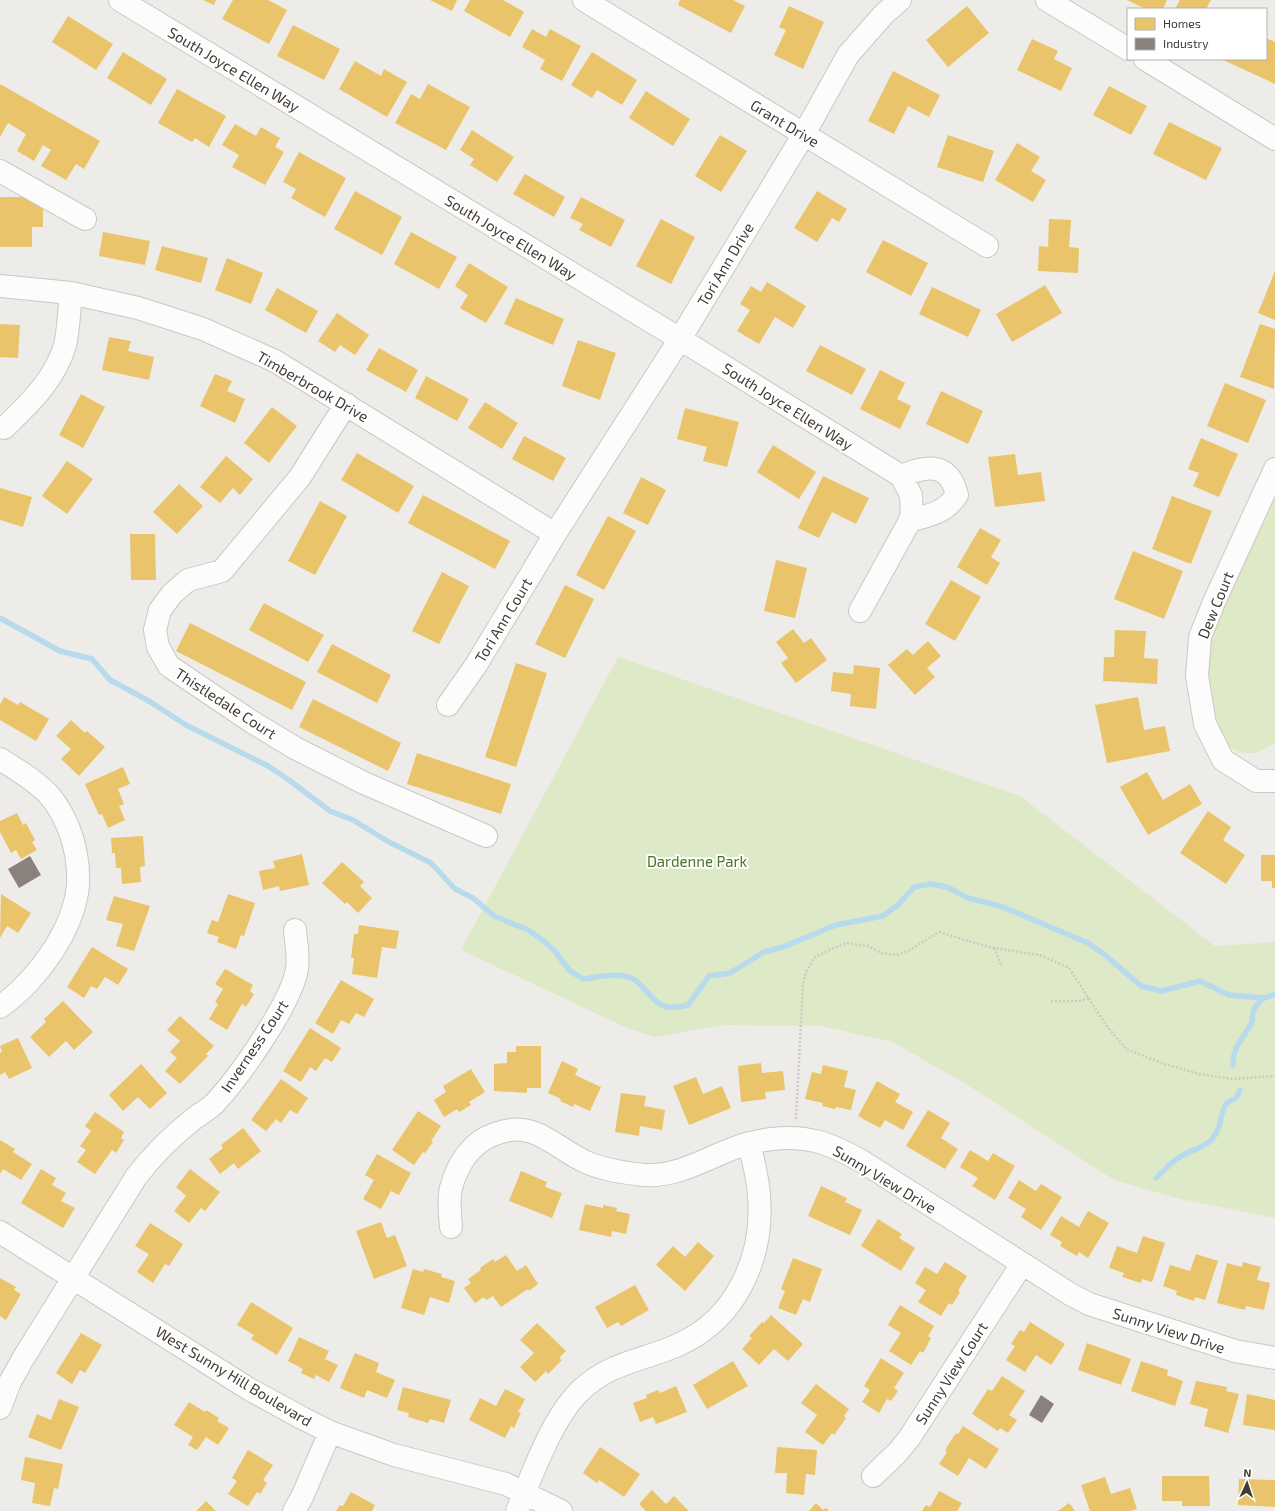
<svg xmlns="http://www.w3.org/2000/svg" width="1275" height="1511" viewBox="0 0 1275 1511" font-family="'Exo 2',sans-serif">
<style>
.green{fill:#dee9c7}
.homes{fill:#e9c46a}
.industry{fill:#8a817c}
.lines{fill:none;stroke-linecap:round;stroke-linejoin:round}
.stream{stroke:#b7dbed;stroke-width:5.5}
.minor-casing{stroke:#cbc8c4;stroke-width:24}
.path{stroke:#cdcac6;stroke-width:2.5;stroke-dasharray:2 2;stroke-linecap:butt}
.minor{stroke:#fcfcfc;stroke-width:22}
.labels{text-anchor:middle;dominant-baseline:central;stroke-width:4;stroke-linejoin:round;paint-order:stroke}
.street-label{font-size:15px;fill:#443c34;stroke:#fff}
.park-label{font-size:15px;fill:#4a7428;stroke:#fff}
</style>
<rect width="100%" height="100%" fill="#eeece8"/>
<!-- green -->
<path class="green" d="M1275,495V743L1257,753H1242L1227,746L1214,718L1207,688V658L1215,623Z
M618,657L1020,796L1215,946L1275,942V1218L1180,1199L1114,1180L963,1082L892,1042L821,1026L724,1025L655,1037L627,1028L461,950Z"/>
<!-- homes -->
<path class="homes" d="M203,0H216L214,5Z
M233,0H268L287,10L269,44L222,19Z
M430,0H457L452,11Z
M470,0H503L524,12L510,37L464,11Z
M680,0H733L745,6L731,33L678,5Z
M1127,0H1167L1163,9H1146Z
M1180,0H1211L1206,9H1175Z
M789,6L824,22L803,69L774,55L786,30L779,27Z
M967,6L989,33L948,67L926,40Z
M68,16L113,44L96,70L52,42Z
M293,25L340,49L324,80L277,56Z
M532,29L546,37L550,29L581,46L562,81L540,69L545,60L522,47Z
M1266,38L1275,42V84L1221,59H1266Z
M1032,39L1058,51L1054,59L1072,68L1061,91L1017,70Z
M123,52L167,79L151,105L107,78Z
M592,52L637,80L622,105L597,90L592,98L571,85Z
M355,61L381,76L384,69L407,82L387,117L339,89Z
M893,71L940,95L929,117L908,106L894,134L868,121Z
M0,84L100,141L84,169L76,164L66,180L41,166L51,150L43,145L34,161L17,151L26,134L8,123L0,137Z
M428,84L470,107L446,150L395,123L411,94L420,99Z
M1109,86L1147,106L1131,135L1093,115Z
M177,89L226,116L209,147L195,138L192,142L158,123Z
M646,91L690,119L673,146L629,118Z
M1169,122L1222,148L1206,180L1153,154Z
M235,124L256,136L261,127L280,138L275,147L284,152L265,185L232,167L239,155L222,145Z
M472,130L514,157L497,182L470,165L474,159L460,150Z
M720,135L747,151L721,192L695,176Z
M948,135L994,151L983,182L937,167Z
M1017,143L1040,157L1031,171L1046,180L1033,202L995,180Z
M299,152L346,178L325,217L291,198L296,189L283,182Z
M525,174L565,197L554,217L513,194Z
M355,191L402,217L382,255L334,229Z
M817,191L847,209L839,222L832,218L817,242L794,228Z
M0,197H43V227H32V247H0Z
M581,197L625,220L611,247L579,230L583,224L570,218Z
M661,219L695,237L671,284L636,266Z
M1049,219L1071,220L1069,247L1079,248L1078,273L1038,271L1039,246L1048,247Z
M103,232L150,241L145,265L99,256Z
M411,232L457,257L439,289L394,264Z
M883,240L928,263L911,296L866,272Z
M162,246L208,258L201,283L155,270Z
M227,258L263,273L251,304L215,290Z
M469,263L508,287L486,323L460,308L468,295L455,286Z
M1275,271V320L1258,313Z
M767,282L806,306L793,328L775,317L759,344L737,331L750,310L740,304L751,286L761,292Z
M1045,285L1062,313L1012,342L996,314Z
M932,287L981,310L968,337L919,314Z
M277,288L318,311L306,333L265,310Z
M516,298L564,319L553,345L504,324Z
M337,313L369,335L355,355L340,345L335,352L318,341Z
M0,324L20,325L18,358L0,357Z
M1260,324L1275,329L1274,389L1240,377Z
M109,337L131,341L128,351L154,357L149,380L102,370Z
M578,340L616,353L600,400L562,386Z
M820,345L866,369L852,395L806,371Z
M379,348L418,370L406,392L366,370Z
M880,370L905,383L897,399L911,406L900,429L860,409Z
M215,374L232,381L227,391L245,399L235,423L200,406Z
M426,376L469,399L457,421L415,398Z
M1225,383L1266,400L1248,443L1207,426Z
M941,391L983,411L968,444L926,424Z
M81,394L105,407L83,448L59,435Z
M485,402L518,423L502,449L468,428Z
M272,407L297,426L269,463L244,443Z
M685,408L739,422L727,467L703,461L707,447L677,439Z
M524,436L566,458L553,481L512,459Z
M1201,438L1238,454L1219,497L1193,486L1199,473L1188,469Z
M773,445L816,472L799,499L757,472Z
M357,453L414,486L398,513L341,480Z
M1015,454L1018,475L1041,472L1045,501L995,507L988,457Z
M226,456L253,479L240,495L233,488L220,503L200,487Z
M67,461L93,479L67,514L42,496Z
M823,476L869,498L856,524L832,512L819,538L798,528Z
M641,477L666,490L648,525L623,513Z
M179,484L203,506L177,534L153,512Z
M0,488L32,497L23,527L0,520Z
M423,495L510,541L495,569L408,523Z
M1172,496L1212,511L1191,564L1152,549Z
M320,501L347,516L315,575L288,561Z
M608,516L636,531L604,590L576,575Z
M980,528L1001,540L991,557L1000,563L987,585L957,567Z
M130,534H155L156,580H131Z
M1133,551L1183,571L1164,619L1114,599Z
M776,560L807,568L795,618L764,611Z
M442,572L469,586L439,644L412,631Z
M951,580L981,597L955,641L925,624Z
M565,585L594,599L565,658L535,644Z
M264,603L324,635L308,662L249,630Z
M190,623L306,682L292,710L176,651Z
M793,629L804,643L811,638L827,660L796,683L781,663L788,658L776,642Z
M1115,630L1146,631L1144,658L1158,659L1157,684L1103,681L1104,657H1114Z
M928,641L941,656L927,668L935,677L915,695L888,665L907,649L913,655Z
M332,644L391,675L377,703L317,672Z
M516,663L547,673L516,767L485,757Z
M854,665L880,668L876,709L850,706L851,694L831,691L833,672L853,674Z
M4,697L18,705L20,702L49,719L36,741L0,720V705Z
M1138,697L1144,730L1165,726L1170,751L1107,763L1095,705Z
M313,699L401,743L388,771L299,727Z
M71,720L85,733L87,731L105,747L79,776L61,759L71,749L56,736Z
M417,753L511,784L501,814L407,784Z
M123,767L130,784L118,789L124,804L119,806L125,820L108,828L102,814L99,815L85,784Z
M1147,772L1163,800L1190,784L1202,804L1148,835L1120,787Z
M1208,811L1231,827L1223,840L1245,855L1226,884L1180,853Z
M17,813L23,825L26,823L35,840L32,842L37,850L21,859L16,850L11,853L0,832V821Z
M143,836L145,866L140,867L141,882L122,884L121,868H116L115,853H112L111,838Z
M302,854L309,885L280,891L279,886L263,890L259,871L275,868L273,861Z
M1261,855H1275V888H1272V881H1261Z
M342,862L364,882L360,886L372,898L358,913L347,902L345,904L322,883Z
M1,894L31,913L18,933L7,926L0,938Z
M228,894L255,903L244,936L241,935L236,949L217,942L219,937L207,933L212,920L218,922Z
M114,896L150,906L134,951L116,946L123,924L106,920Z
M359,925L399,931L396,949L382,947L377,978L352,974L354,958H351L354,934H358Z
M92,947L128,969L118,985L105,977L97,989L91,986L84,998L67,987Z
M225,969L253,985L250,991L254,994L246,1007L242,1004L227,1030L209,1019L218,1004L215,1002L223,989L215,984Z
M341,980L374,999L364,1017L356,1013L349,1024L341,1020L333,1034L315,1023Z
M63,1001L93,1032L74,1050L66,1041L49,1057L30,1037L46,1022L44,1019Z
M180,1016L214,1046L206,1054L208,1056L180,1084L165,1071L177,1058L170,1052L180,1041L167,1030Z
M310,1028L341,1048L332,1062L325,1058L316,1071L310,1067L301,1082L283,1071Z
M18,1038L32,1068L9,1079L5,1072L0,1075V1053L2,1052L0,1046Z
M516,1046H541V1088H527V1093L494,1091V1064L507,1063V1052H516Z
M562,1061L578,1069L575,1075L601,1087L590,1111L574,1104L573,1107L560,1101L561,1099L548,1093Z
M761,1063L762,1073L783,1071L785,1090L765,1092L766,1099L741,1102L738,1066Z
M141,1064L167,1093L150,1109L138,1097L123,1111L109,1095Z
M823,1065L848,1071L844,1087L856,1090L851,1110L836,1107L835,1109L822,1106L823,1103L805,1099L812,1072L821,1074Z
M471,1069L485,1092L469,1102L471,1105L459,1112L457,1109L444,1117L434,1100L446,1092L443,1086Z
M696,1077L703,1094L722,1086L731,1108L689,1125L673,1086Z
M281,1079L308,1098L297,1114L290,1110L281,1123L276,1119L266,1131L251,1120Z
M877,1081L900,1094L895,1102L913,1112L903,1130L885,1120L880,1128L858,1116Z
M621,1093L646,1096L644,1106L665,1110L662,1130L640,1126L639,1136L615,1132Z
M928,1110L950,1123L941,1138L958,1149L945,1169L906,1146Z
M418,1111L441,1126L431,1141L433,1142L425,1153L423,1152L414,1165L392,1150Z
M95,1112L124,1132L121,1138L124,1140L116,1153L112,1150L95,1174L77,1162L86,1150L80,1146L91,1131L85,1126Z
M243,1128L261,1151L238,1169L234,1163L220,1174L209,1159L223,1148L221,1145Z
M0,1140L15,1149L13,1152L32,1164L21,1180L3,1169L0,1174Z
M970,1150L988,1161L993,1153L1015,1166L995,1200L972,1186L978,1178L960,1167Z
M377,1154L411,1173L399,1195L391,1191L381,1209L363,1199L374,1180L365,1175Z
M41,1169L56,1178L52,1185L66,1193L61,1201L75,1208L63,1228L21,1203Z
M190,1169L220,1192L205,1211L201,1208L189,1223L174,1211L186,1196L176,1187Z
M521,1171L547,1182L545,1187L562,1193L552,1218L509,1201Z
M1019,1180L1036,1191L1041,1184L1062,1197L1041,1230L1021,1217L1026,1209L1008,1198Z
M821,1186L847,1198L845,1202L862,1210L850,1235L808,1216Z
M585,1204L603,1208V1205L617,1208L616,1211L630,1214L626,1234L612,1231L611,1237L579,1230Z
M1088,1211L1109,1223L1088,1258L1079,1252L1077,1256L1060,1246L1062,1242L1050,1235L1061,1216L1079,1227Z
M878,1219L902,1234L899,1238L915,1248L901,1271L861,1246Z
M381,1222L387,1238L395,1235L407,1266L374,1279L356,1231Z
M150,1223L183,1244L169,1266L165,1264L153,1283L137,1272L149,1254L135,1246Z
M1143,1236L1165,1243L1152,1282L1142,1279L1141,1283L1122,1277L1124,1273L1109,1268L1117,1246L1137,1253Z
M698,1242L714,1256L685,1291L656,1265L673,1246L685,1257Z
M1196,1254L1218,1261L1205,1300L1195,1297L1194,1301L1176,1295L1177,1291L1163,1286L1170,1265L1190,1271Z
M506,1255L517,1271L526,1265L538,1284L529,1291L528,1289L501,1307L493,1296L486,1300L484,1297L475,1303L464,1288L471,1283L468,1279L481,1270L480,1268L493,1259L495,1262Z
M793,1258L822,1269L810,1302L803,1299L796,1315L778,1308L785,1291L781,1289Z
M945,1262L967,1276L958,1291L960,1292L952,1305L949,1303L941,1316L918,1302L926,1290L915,1283L925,1267L937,1274Z
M1243,1262L1261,1267L1257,1280L1270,1283L1264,1310L1246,1306L1245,1310L1217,1303L1227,1263L1242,1267Z
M413,1269L423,1272L424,1269L442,1274L441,1277L455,1281L449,1303L430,1297L424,1315L401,1308Z
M0,1278L16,1287L14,1290L21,1294L6,1320L0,1316Z
M635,1285L649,1310L621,1326L618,1322L607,1328L595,1307Z
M251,1302L293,1328L277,1355L251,1339L254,1335L237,1325Z
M900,1305L934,1326L928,1336L931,1338L923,1353L920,1351L911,1365L889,1351L901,1333L888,1325Z
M771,1315L803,1344L788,1361L774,1349L759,1365L742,1349L752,1338L749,1336L762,1322L764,1323Z
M1030,1322L1065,1344L1051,1365L1036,1355L1025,1372L1006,1360L1015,1346L1011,1344L1020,1330L1024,1332Z
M537,1323L566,1351L559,1358L562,1360L548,1374L546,1371L535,1382L520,1367L534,1353L520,1340Z
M81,1333L102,1345L85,1373L80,1370L72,1384L56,1373Z
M299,1337L329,1351L325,1359L338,1365L329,1382L316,1375L314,1379L301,1373L303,1369L288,1361Z
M1087,1343L1131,1359L1121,1385L1078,1370Z
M355,1353L379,1363L376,1372L395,1380L387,1398L367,1390L364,1398L340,1388Z
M881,1358L904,1373L894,1388L898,1391L891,1401L887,1399L879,1413L862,1402L870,1390L864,1386Z
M733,1361L748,1386L707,1409L693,1385Z
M1141,1361L1168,1370L1167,1375L1183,1381L1175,1406L1131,1391Z
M1002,1376L1025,1391L1009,1415L1017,1420L1008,1433L1000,1428L998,1431L972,1414L988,1389L992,1391Z
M1196,1381L1227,1387L1226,1391L1239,1394L1228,1433L1204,1426L1208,1409L1190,1404Z
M816,1384L849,1409L844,1416L846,1418L834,1435L832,1433L823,1445L805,1432L817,1415L801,1403Z
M676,1386L687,1412L656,1424L653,1417L640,1422L633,1403L647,1398L646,1395L658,1390L660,1393Z
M403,1387L451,1400L444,1423L430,1419L428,1423L408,1417L409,1413L397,1410Z
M505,1389L525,1399L518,1412L521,1413L514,1428L511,1426L505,1438L469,1420L480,1398L496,1406Z
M1247,1394L1275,1400V1430L1243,1425Z
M59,1399L79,1407L61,1450L28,1437L37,1414L51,1420Z
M189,1402L205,1412L206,1410L219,1418L217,1421L229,1428L218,1445L206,1437L197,1450L188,1445L193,1437L174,1425Z
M963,1426L999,1449L986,1469L969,1458L958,1476L939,1464L947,1452L945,1450L956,1433L958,1434Z
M600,1447L640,1474L624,1497L599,1480L597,1483L583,1473Z
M777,1447L817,1450L815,1475L806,1474L804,1495L786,1493L787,1473H775Z
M248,1450L273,1465L263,1480L267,1483L260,1494L257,1492L248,1506L228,1494L237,1481L232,1478Z
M25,1457L63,1464L58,1489L54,1488L50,1506L32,1503L35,1483L21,1480Z
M1162,1476H1209L1210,1506H1182V1501H1162Z
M1105,1477L1111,1494L1130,1488L1137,1509L1130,1511H1090L1081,1485Z
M1239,1479L1275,1480V1507L1238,1505Z
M652,1490L666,1504L674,1496L689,1511H646L639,1504Z
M939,1491L962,1503L957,1511H922L926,1505L930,1507Z
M351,1492L375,1505L372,1511H336L340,1505L343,1506Z
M206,1501L216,1511H196Z
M816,1503L823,1510L826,1508L829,1511H809Z
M1069,1503L1075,1511H1058Z"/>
<!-- industry -->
<path class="industry" d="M30,856L41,875L19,888L8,869Z
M1041,1395L1054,1404L1042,1423L1029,1415Z"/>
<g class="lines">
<!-- stream -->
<path class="stream" d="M0,618L60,651L92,659L110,680L149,701L186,725L268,766L289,780L330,811L353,820L389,842L431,863L455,889L473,898L494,916L528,930L541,939L554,950L570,971L583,979C600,977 619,971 635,980C640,983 644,989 648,993C661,1009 670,1009 688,1005L709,976L730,973L764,952L783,947L836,925L883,916L899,904L914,887L931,884L947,887L968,898L1003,907L1088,943L1105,955L1141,986L1162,991L1200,981L1229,995L1264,998L1275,994
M1233,1065C1232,1047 1244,1038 1252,1022C1253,1019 1252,1016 1253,1013C1254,1006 1260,1002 1264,998
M1156,1178C1163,1172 1169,1164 1177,1159C1189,1149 1207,1149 1215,1135C1226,1118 1216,1106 1236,1098L1240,1090"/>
<!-- minor casing -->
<g class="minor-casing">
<path id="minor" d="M120,0L680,339L901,476L911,495L912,517L860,611
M584,0L987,246
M1047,0L1128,49
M1145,59L1275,139
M0,171L85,219
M0,286L71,293L138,308L203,329L275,361L555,534
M346,404L300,477L222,571L188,580L172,594L160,610L155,630L158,647L169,666L252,722L295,748L364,783L486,836
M4,428C29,404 55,380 65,345C69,328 69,310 71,293
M1275,469L1214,602L1200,637L1197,676L1205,724L1223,760L1256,781H1275
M901,476C927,465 949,462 957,495C944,514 929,515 909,521
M448,705L476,665L555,534L680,339L804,134L848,55L884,14L900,0
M0,759C17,770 35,780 49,795C57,804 64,817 69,829C75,845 79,866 78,885C74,931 36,981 0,1007
M451,1227C450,1215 448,1200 451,1188C457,1165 471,1142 495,1134C535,1118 555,1149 588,1163C605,1170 625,1173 644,1175C675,1177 699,1162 727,1151C755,1139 789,1134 819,1142C834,1146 849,1154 863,1162L1070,1294L1089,1304L1235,1351L1275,1358
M0,1232L249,1389L302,1418L330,1432L394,1455L506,1484L561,1511
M0,1408L10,1382L24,1357L136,1177C152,1156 170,1138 191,1121C198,1115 206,1111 213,1105C238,1079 291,1004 297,969C299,957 296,942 295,930
M873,1476L898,1452L910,1437L1022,1264
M294,1511L302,1497L330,1432
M517,1511C532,1475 552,1418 580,1391C611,1361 644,1361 680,1344C737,1318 764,1256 759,1196C758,1178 753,1160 749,1143"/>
</g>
<!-- path -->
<path class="path" d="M994,948L1002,967
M1051,1001H1079L1089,998
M796,1119L803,984L806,972L814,958L831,949L847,943L868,946L881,953L896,955L910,950L939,932L988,947L1040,955L1069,968L1106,1025L1126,1049L1162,1063L1199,1074L1233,1079L1275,1076"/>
<!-- minor -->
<use href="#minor" class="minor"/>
</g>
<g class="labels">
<!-- street labels -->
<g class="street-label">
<text transform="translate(234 69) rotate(31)">South Joyce Ellen Way</text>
<text transform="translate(785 123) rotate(31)">Grant Drive</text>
<text transform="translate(511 237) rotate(31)">South Joyce Ellen Way</text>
<text transform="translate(725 264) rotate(-59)">Tori Ann Drive</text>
<text transform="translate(313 386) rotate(30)">Timberbrook Drive</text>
<text transform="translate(788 406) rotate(32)">South Joyce Ellen Way</text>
<text transform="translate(1215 605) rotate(-68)">Dew Court</text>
<text transform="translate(503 620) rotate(-59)">Tori Ann Court</text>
<text transform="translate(226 703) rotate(33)">Thistledale Court</text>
<text transform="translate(254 1046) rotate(-56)">Inverness Court</text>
<text transform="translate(885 1179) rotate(31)">Sunny View Drive</text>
<text transform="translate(1169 1330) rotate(18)">Sunny View Drive</text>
<text transform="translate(951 1373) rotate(-57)">Sunny View Court</text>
<text transform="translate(234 1376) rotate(31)">West Sunny Hill Boulevard</text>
</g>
<!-- park labels -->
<g class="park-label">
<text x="697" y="861">Dardenne Park</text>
</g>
</g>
<!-- legend -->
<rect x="1127" y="8" width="140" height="52" fill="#ffffff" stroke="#b4b1ae"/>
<rect x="1135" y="18" width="20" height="12" fill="#e9c46a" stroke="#b4b1ae"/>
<text x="1163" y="28" font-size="12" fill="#443c34">Homes</text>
<rect x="1135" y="38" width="20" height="12" fill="#8a817c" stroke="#b4b1ae"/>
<text x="1163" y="48" font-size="12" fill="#443c34">Industry</text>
<!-- north arrow -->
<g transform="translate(1247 1483) rotate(3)" stroke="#ffffff" stroke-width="3" paint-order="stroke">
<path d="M0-3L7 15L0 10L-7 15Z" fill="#443c34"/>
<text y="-6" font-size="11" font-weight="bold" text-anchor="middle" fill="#443c34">N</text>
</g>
</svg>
